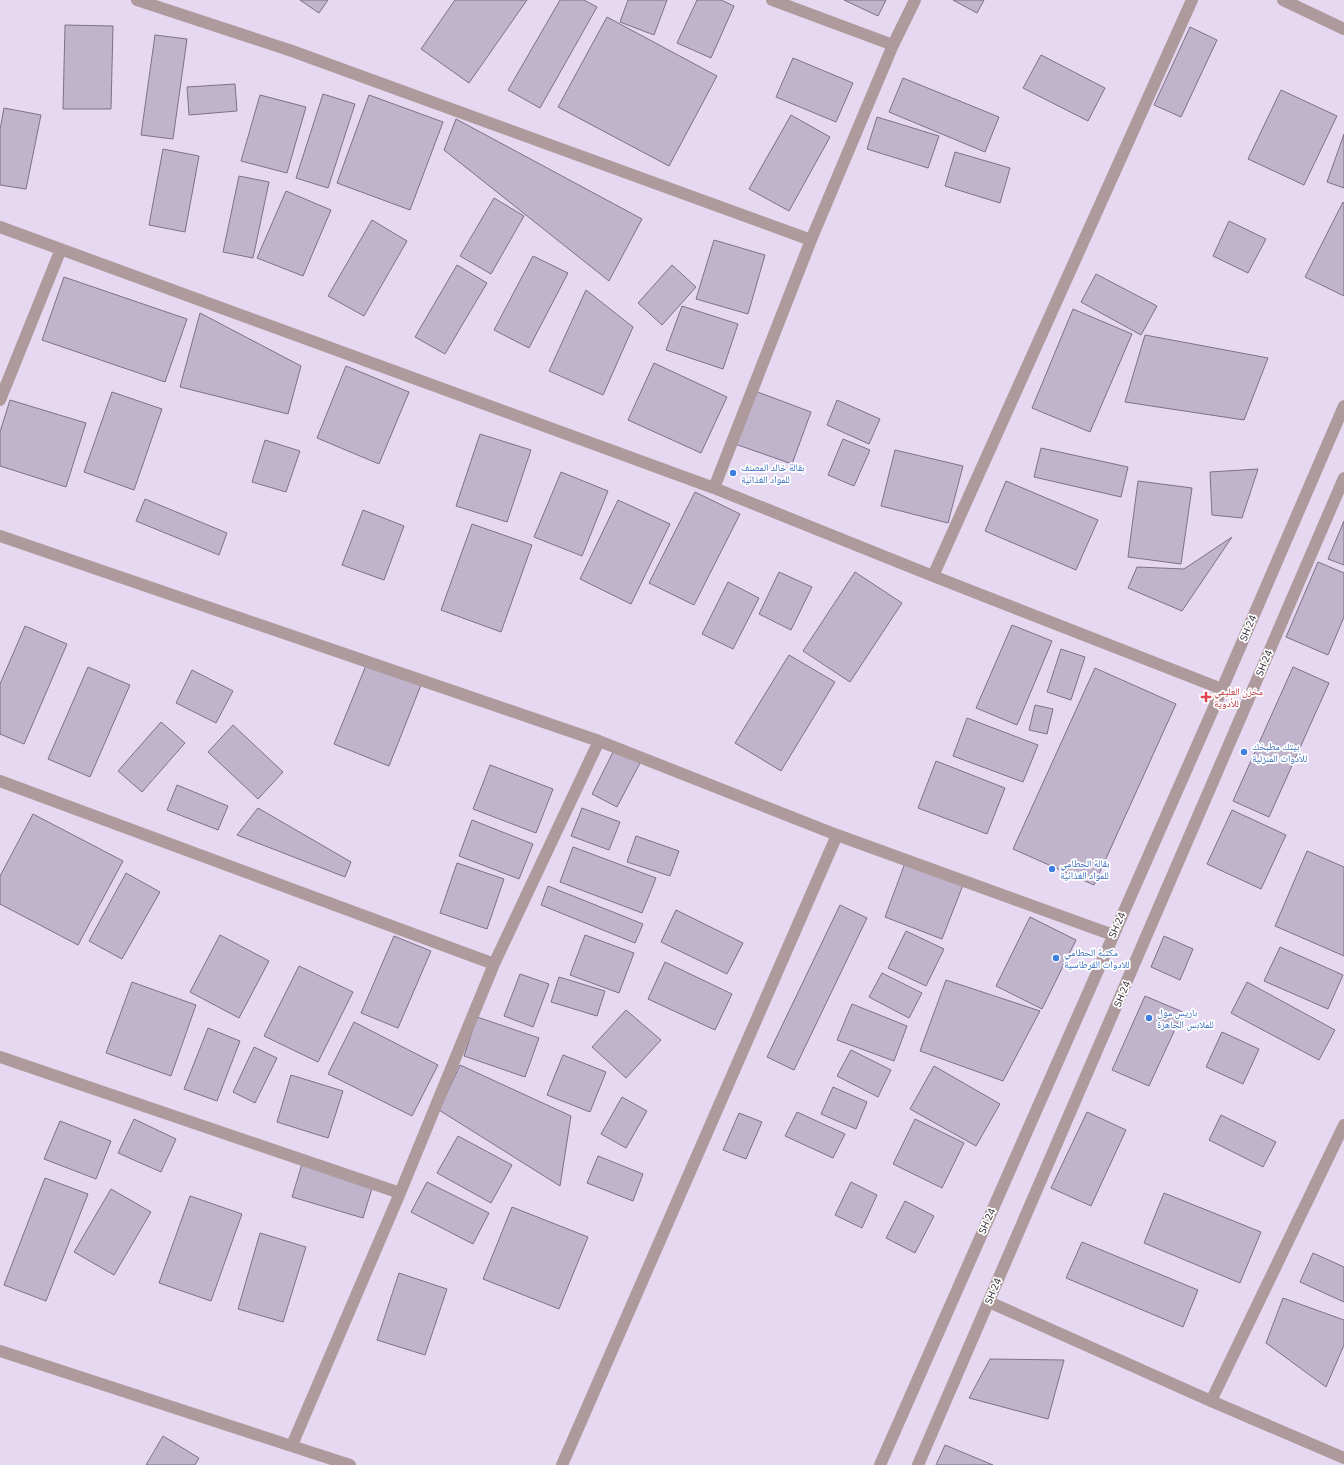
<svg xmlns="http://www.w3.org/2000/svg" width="1344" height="1465" viewBox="0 0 1344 1465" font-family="'IBM Plex Sans','Noto Naskh Arabic',sans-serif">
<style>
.building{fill:#c0b3cc;stroke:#7d7188}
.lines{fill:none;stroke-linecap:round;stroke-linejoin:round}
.minor{stroke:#ae9a9c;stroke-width:12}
.shop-dot{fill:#3f7fe0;stroke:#fff;stroke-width:1.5}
.health-dot{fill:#e0444e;stroke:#fff;stroke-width:1.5}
.labels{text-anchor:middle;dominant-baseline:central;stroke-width:3.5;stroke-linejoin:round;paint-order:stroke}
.shop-label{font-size:10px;fill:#366cbe;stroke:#fff;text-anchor:start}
.street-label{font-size:10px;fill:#302b35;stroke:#fff}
.health-label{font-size:10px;fill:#be3a42;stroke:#fff;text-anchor:start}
</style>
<rect width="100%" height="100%" fill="#e6d8f1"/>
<!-- building -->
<path class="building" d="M300,0H328L319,13Z
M455,0H527L469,83L421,49Z
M560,0H584L597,7L540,108L508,90Z
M628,0H667L654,35L620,22Z
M697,0H721L734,6L711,58L677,43Z
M844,0H886L878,16Z
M953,0H984L977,13Z
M607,17L717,76L669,166L558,107Z
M65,25L113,26L111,109H63Z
M1190,27L1217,40L1181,117L1154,105Z
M155,35L187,39L173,139L141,135Z
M1041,55L1105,88L1088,121L1023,88Z
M793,58L853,83L836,122L776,97Z
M903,78L999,117L985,152L889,112Z
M235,84L237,111L189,115L187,87Z
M1281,90L1337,116L1304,185L1248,159Z
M323,94L355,104L328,188L296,178Z
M260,95L306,107L287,173L241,161Z
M369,95L443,122L410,210L337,183Z
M4,108L41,115L26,189L0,185V130Z
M791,115L830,137L789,211L749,189Z
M877,117L939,136L928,168L867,149Z
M456,119L642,219L609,281L444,150Z
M1344,134V188L1327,182Z
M163,149L199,156L185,232L149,225Z
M955,152L1010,168L1000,203L945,186Z
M239,176L269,182L253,258L223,252Z
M286,191L331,210L303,276L257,258Z
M494,198L524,216L491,274L460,256Z
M1343,202L1344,203V296L1305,277Z
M372,220L407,241L364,316L328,296Z
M1229,221L1266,239L1248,273L1213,256Z
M714,240L765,255L748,314L696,299Z
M533,256L568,273L529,348L494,330Z
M457,265L487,283L445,354L415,337Z
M672,265L696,287L662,325L638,303Z
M1096,274L1157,306L1141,335L1081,302Z
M64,277L187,319L165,382L42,340Z
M586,290L633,327L603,395L549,371Z
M682,306L738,324L723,369L666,350Z
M1073,309L1132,334L1090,432L1032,408Z
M200,313L301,366L288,414L180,387Z
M1145,335L1268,358L1244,420L1125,402Z
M654,363L727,397L701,453L628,420Z
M346,366L409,392L379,464L317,438Z
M755,391L811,412L792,464L735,444Z
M112,392L162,409L134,490L84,472Z
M10,400L86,423L66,487L0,466V432Z
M837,400L880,419L869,444L827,425Z
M480,434L531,450L507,522L456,506Z
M843,439L870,450L854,486L828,475Z
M265,440L300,451L286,492L252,482Z
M1041,448L1128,467L1121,497L1034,477Z
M895,450L963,466L948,523L881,506Z
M1258,469L1242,518L1212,515L1210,472Z
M561,472L608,491L582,556L534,537Z
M1006,481L1098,520L1076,570L985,531Z
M1138,481L1192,488L1181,564L1128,557Z
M695,492L740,514L694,605L649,583Z
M145,499L227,533L219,555L136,521Z
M618,500L670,524L631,604L580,579Z
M363,510L404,526L384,580L342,565Z
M1344,521V565L1328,559Z
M472,524L532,545L501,632L441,610Z
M1232,537L1182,611L1128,588L1137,567L1184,569Z
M1318,562L1344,573V617L1328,655L1286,637Z
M779,572L812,587L791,630L759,614Z
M855,572L902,603L850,682L803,651Z
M728,582L759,598L733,649L702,634Z
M1012,625L1052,641L1017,725L976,708Z
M25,626L67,644L24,744L0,734V684Z
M1061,649L1085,657L1071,700L1047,692Z
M789,655L835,682L781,771L735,743Z
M367,663L421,685L389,766L334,744Z
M88,667L130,685L90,777L48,759Z
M1293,667L1329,683L1269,817L1233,801Z
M1095,668L1176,704L1094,885L1013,849Z
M192,670L233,691L216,723L176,703Z
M1035,705L1053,709L1047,734L1029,730Z
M967,718L1038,745L1023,782L953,756Z
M161,722L185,743L142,792L118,771Z
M233,725L283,772L258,799L208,752Z
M614,750L640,763L617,807L592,794Z
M936,761L1005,788L987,834L918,808Z
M490,765L553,789L536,833L473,809Z
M177,785L228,806L218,830L167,810Z
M258,808L351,862L345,877L237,835Z
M582,808L620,822L609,850L571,836Z
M1232,810L1286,835L1261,889L1207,864Z
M33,814L123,861L78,945L0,904V876Z
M472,820L533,844L519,879L459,856Z
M636,836L679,851L670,876L627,862Z
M573,847L656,878L642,913L560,882Z
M1307,851L1344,867V956L1275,926Z
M457,863L504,879L487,929L440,913Z
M905,863L963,885L942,939L885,917Z
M126,873L160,892L122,959L89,941Z
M548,886L643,924L635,943L541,905Z
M840,905L867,918L794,1070L767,1057Z
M676,910L743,943L727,974L661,942Z
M1030,917L1076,940L1042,1009L996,986Z
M906,931L944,949L926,986L888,968Z
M220,935L269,961L239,1018L190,992Z
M585,935L634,953L619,993L570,975Z
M394,936L431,951L398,1028L361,1013Z
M1164,936L1193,949L1180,980L1151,967Z
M1280,947L1343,975L1328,1009L1264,981Z
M665,962L732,994L715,1030L648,999Z
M299,966L353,992L318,1062L264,1036Z
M882,973L922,993L909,1018L869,997Z
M520,974L549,984L533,1027L504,1016Z
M559,977L605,991L597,1016L551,1002Z
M946,980L1040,1011L1003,1081L920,1051Z
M132,982L196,1005L171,1076L106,1053Z
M1247,982L1335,1030L1319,1060L1231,1013Z
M1145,996L1183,1012L1149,1086L1112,1070Z
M852,1004L907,1026L894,1061L837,1040Z
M626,1010L661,1040L626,1078L592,1047Z
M477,1017L539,1038L525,1077L464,1056Z
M354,1022L438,1065L412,1116L328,1074Z
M208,1028L240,1041L217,1101L184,1089Z
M1222,1032L1259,1049L1243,1084L1206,1067Z
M254,1047L277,1058L255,1103L233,1092Z
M851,1050L891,1070L878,1097L837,1076Z
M563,1055L606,1072L590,1112L547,1095Z
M460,1065L571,1116L560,1186L439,1110Z
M934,1066L1000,1104L976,1146L910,1109Z
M291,1075L343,1091L328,1138L277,1122Z
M833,1087L867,1102L856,1129L821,1114Z
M622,1097L647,1111L626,1148L601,1134Z
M797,1112L845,1134L833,1158L785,1136Z
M1087,1112L1126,1130L1091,1206L1051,1188Z
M739,1113L762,1122L746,1159L723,1150Z
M1221,1115L1276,1142L1263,1167L1209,1140Z
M134,1119L176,1139L161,1172L118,1153Z
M915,1119L964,1143L942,1188L893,1164Z
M60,1121L111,1141L96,1179L44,1159Z
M458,1136L512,1165L491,1203L437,1173Z
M598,1156L643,1174L633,1201L587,1183Z
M302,1164L373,1185L363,1218L292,1197Z
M45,1178L88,1194L46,1301L4,1285Z
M427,1182L489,1213L473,1244L411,1212Z
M851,1182L877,1195L862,1228L835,1215Z
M111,1189L151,1212L114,1275L74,1252Z
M1164,1193L1261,1232L1240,1283L1144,1243Z
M190,1196L242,1214L211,1301L159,1283Z
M905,1201L934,1216L915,1253L886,1238Z
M512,1207L588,1237L559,1309L483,1279Z
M260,1233L306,1247L283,1322L238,1309Z
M1082,1242L1198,1290L1183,1327L1066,1278Z
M1313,1253L1344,1267V1302L1300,1282Z
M399,1273L447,1289L425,1355L377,1340Z
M1283,1298L1344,1320V1345L1326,1387L1266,1343Z
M990,1359L1064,1360L1048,1419L969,1398Z
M163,1436L199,1458L195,1465H146Z
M945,1445L993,1465H936Z"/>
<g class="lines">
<!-- minor -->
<path class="minor" d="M137,0L292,51L811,240
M772,0L893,45
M1283,0L1344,29
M0,227L714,488L933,576L1222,689
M0,400L61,249
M714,488L811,240L893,45L915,0
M0,536L599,741L837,835L1113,935
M933,576L1192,0
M0,781L494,964
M0,1057L400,1193
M989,1302L1211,1401L1344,1458
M0,1351L350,1465
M1211,1401L1344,1125
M292,1445L400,1193L494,964L599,741
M562,1465L837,835
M880,1465L1222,689L1344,406
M918,1465L1344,478"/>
</g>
<!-- markers -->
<g class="shop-dot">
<circle cx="733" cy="473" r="4"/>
<circle cx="1244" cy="752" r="4"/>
<circle cx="1052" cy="869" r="4"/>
<circle cx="1056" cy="958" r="4"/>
<circle cx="1149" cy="1018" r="4"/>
</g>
<path class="health-dot" d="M1204 691h4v4h4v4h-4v4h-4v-4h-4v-4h4z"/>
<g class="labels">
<!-- shop labels -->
<g class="shop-label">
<text x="741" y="467">بقالة خالد المصنف<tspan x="741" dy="12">للمواد الغذائية</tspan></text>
<text x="1252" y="746">بيتك مطبخك<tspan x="1252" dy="12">للأدوات المنزلية</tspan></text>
<text x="1060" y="863">بقالة الحطامي<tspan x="1060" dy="12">للمواد الغذائية</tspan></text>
<text x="1064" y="952">مكتبة الحطامي<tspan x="1064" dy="12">للادوات القرطاسية</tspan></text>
<text x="1157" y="1012">باريس مول<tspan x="1157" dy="12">للملابس الجاهزة</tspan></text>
</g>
<!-- street labels -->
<g class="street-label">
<text transform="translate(1248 628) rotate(-67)">SH 24</text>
<text transform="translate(1264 663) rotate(-67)">SH 24</text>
<text transform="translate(1117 925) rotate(-66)">SH 24</text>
<text transform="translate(1122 994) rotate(-67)">SH 24</text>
<text transform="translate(987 1221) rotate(-66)">SH 24</text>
<text transform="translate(993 1291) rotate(-67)">SH 24</text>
</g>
<!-- health labels -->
<g class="health-label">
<text x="1214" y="691">مخزن العليمي<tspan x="1214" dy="12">للأدوية</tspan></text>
</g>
</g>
</svg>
